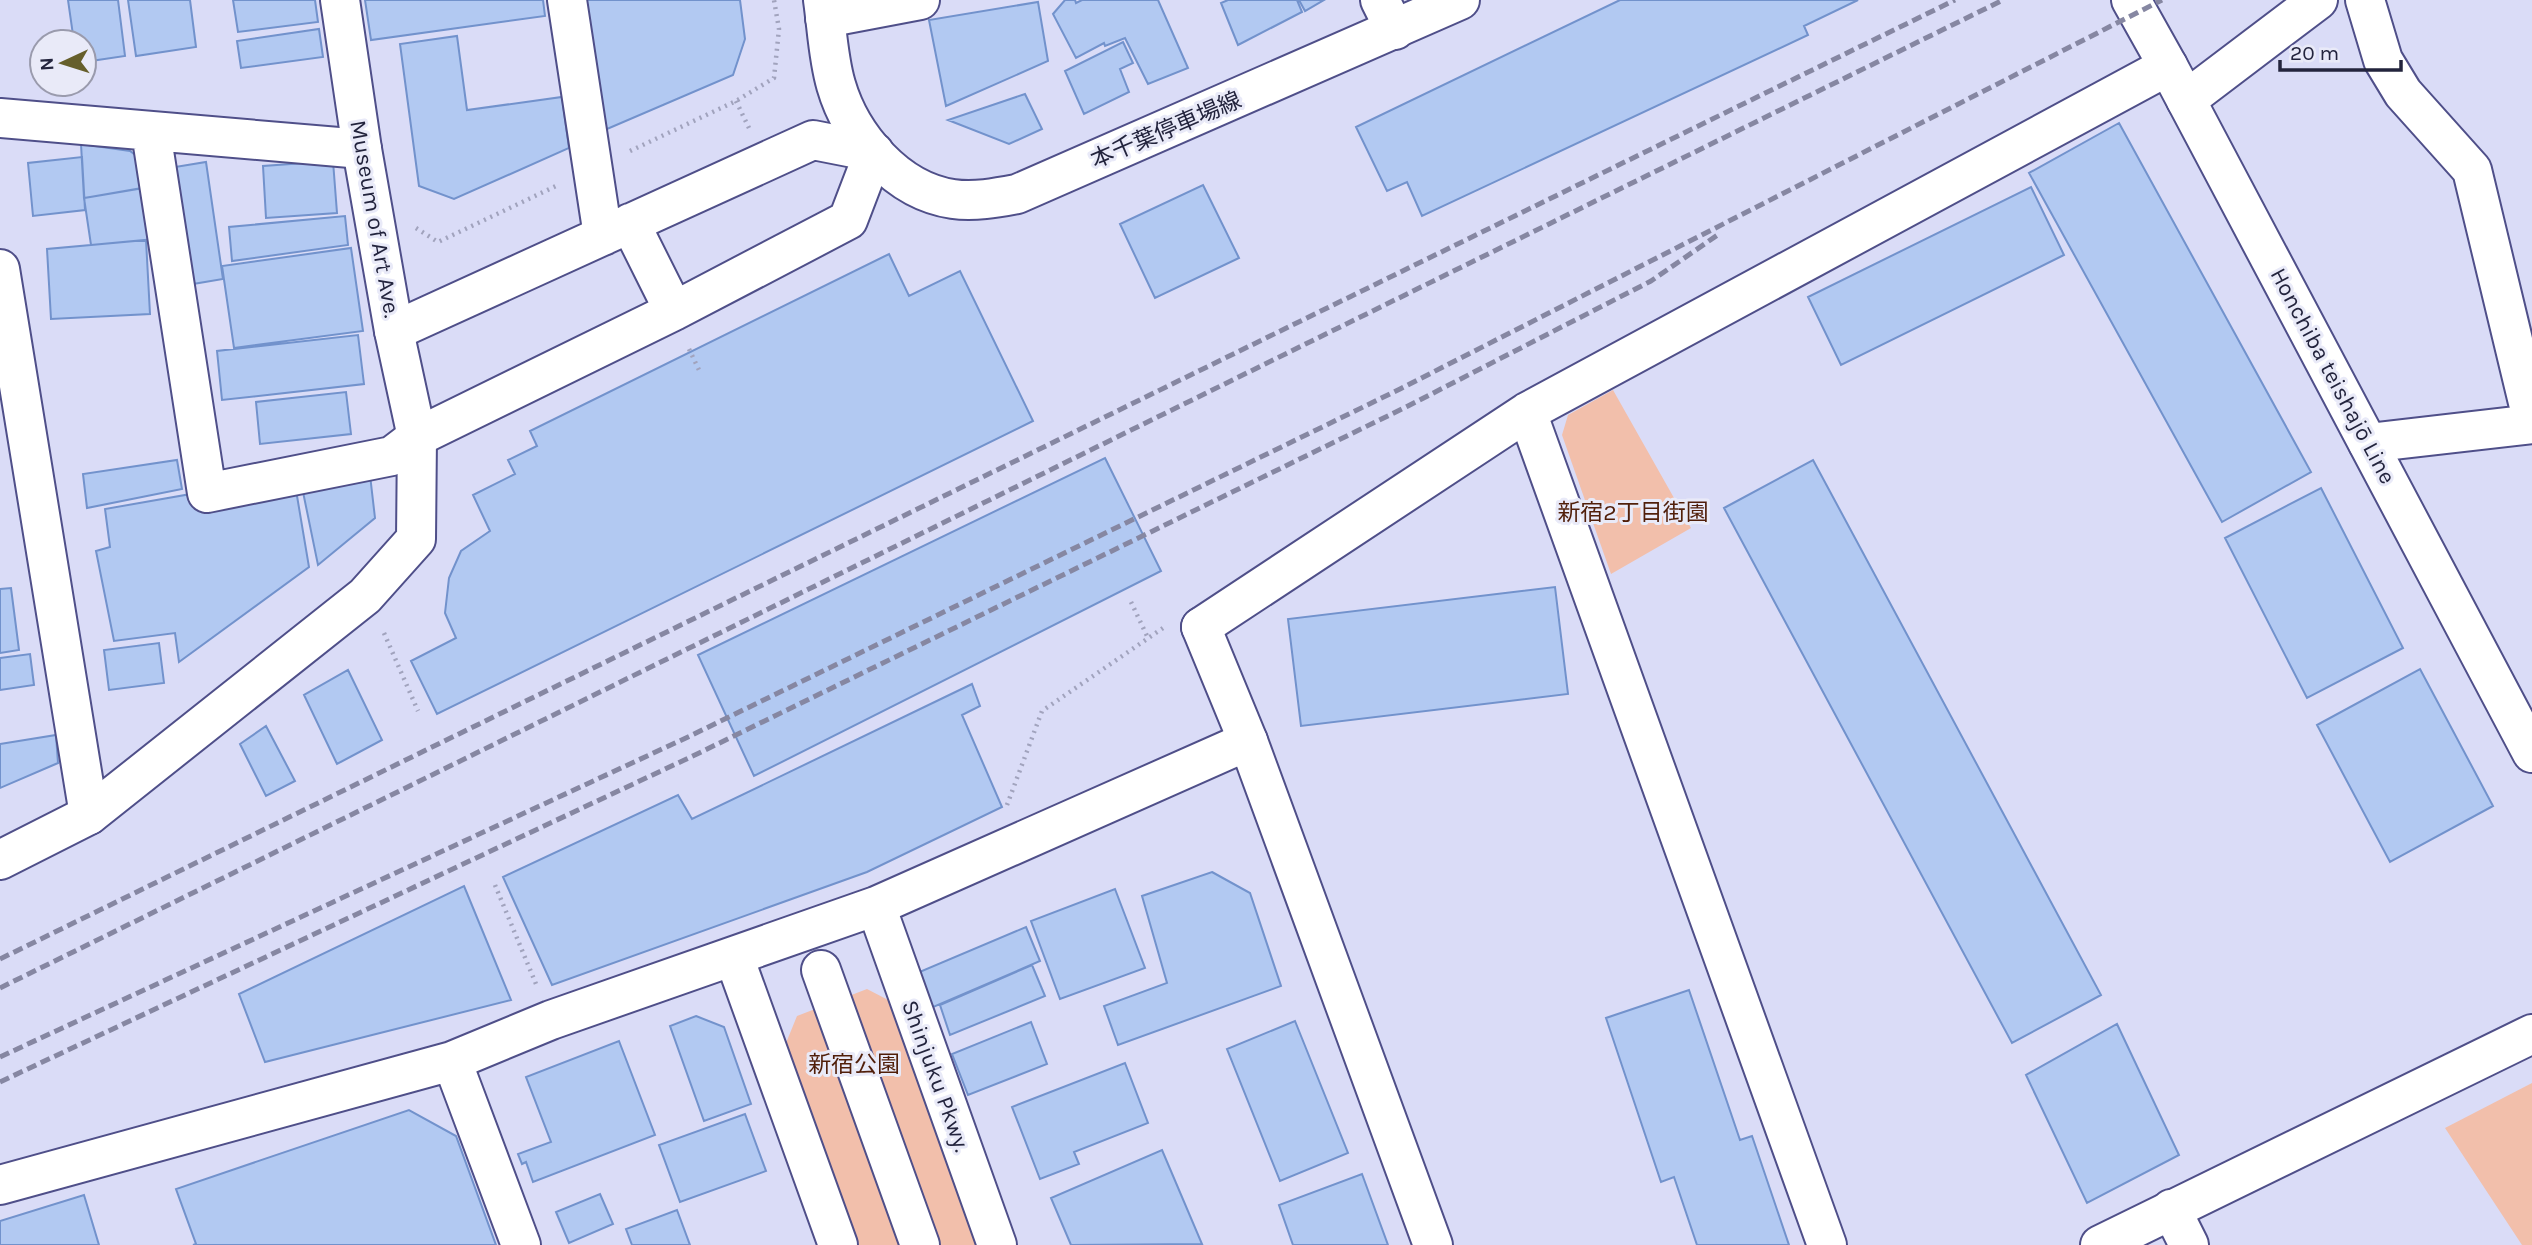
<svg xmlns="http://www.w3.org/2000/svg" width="2532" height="1245" viewBox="0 0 2532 1245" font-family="Karla,'Noto Sans JP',sans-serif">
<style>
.green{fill:#f2bfab}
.building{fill:#b2c9f2;stroke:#7292cc;stroke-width:2}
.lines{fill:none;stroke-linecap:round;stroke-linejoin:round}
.street-casing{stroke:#4f4f89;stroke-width:42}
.secondary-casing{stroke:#4f4f89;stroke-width:42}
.path{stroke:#a1a3bd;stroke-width:4.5;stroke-dasharray:2 5;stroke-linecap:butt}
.street{stroke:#fff;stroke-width:38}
.secondary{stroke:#fff;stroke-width:38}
.rail{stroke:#8687a2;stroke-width:5;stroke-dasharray:10 5;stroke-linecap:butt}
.labels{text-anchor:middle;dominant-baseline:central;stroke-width:6;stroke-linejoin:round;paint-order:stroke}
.street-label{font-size:23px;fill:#23243d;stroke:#e9eaf8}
.park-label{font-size:23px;fill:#501e09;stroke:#e9eaf8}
</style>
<rect width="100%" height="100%" fill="#dadcf7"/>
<!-- green -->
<path class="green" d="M1613,390L1691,528L1611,574L1562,435L1568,415Z
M867,989L892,1002L980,1245H859L786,1043L797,1016Z
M2532,1083V1245H2522L2445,1128Z"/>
<!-- building -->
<path class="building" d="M68,0H118L125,56L84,62V42H74Z
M128,0H190L196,47L136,56Z
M233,0H315L318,22L238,32Z
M365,0H543L545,16L371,40Z
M574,0H740L745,39L733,75L593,135Z
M1065,0H1075L1076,3L1082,0H1158L1188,68L1148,84L1125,38L1105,46L1104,43L1076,58L1053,14Z
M1228,0H1297L1302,12L1238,45L1221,3Z
M1299,0H1324L1305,11Z
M1620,0H1858L1804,26L1808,35L1422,216L1407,182L1387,191L1356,127Z
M1038,2L1048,61L946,106L929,20Z
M319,29L323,57L241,68L237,41Z
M457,36L467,110L562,97L569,148L454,199L419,186L400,44Z
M1123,42L1133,63L1120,69L1129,92L1084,114L1065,71Z
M1025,94L1042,129L1009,144L948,120Z
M2119,123L2311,472L2222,522L2029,173Z
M81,144L130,151L142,160L150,187L84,198Z
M82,157L85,210L33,216L28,163Z
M333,161L337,213L266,218L263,166Z
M206,162L223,279L187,285L169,168Z
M1203,185L1239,258L1155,298L1120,224Z
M148,187L155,239L91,245L84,198Z
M2031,187L2064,255L1841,365L1808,297Z
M345,216L348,245L232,261L229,227Z
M146,240L150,314L51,319L47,249Z
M351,248L363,331L234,348L222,266Z
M889,254L909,296L960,271L1033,421L437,714L411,661L456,638L445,613L449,578L461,551L490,531L473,495L515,474L508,460L537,446L530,431Z
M358,335L364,384L222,400L217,351Z
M346,392L351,434L260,444L256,402Z
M1105,458L1161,571L754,776L698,655Z
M177,460L182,489L87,508L83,474Z
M1813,460L2101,995L2012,1043L1724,508Z
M370,475L375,518L318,565L302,487Z
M2321,488L2403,648L2307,698L2225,538Z
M296,490L309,567L179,662L175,633L114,641L96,551L110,547L105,509L191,494L194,507Z
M1555,587L1568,694L1301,726L1288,619Z
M11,588L19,650L0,653V589Z
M159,643L164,683L109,690L104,650Z
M30,654L34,685L0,690V658Z
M2420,669L2493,806L2390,862L2317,725Z
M348,670L382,740L337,764L304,695Z
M972,684L980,706L962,715L1002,807L867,872L552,985L503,877L678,795L692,819Z
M266,726L295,781L266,796L240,744Z
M56,735L58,763L0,788V744Z
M1212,872L1250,893L1281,986L1118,1045L1104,1006L1167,983L1142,896Z
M464,886L511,1000L265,1062L239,994Z
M1115,889L1145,968L1060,999L1031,921Z
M1026,927L1040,961L924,1011L910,976Z
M1032,965L1045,996L950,1035L940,1005Z
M1689,990L1740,1140L1752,1136L1789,1245H1697L1674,1177L1661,1182L1606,1018Z
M696,1016L724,1027L751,1104L704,1121L670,1026Z
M1295,1021L1348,1153L1280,1181L1227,1049Z
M1031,1022L1047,1064L968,1095L952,1054Z
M2117,1024L2179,1155L2087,1203L2026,1075Z
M619,1041L655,1135L533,1182L526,1162L522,1164L518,1154L551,1142L526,1077Z
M1125,1063L1148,1123L1074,1152L1079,1164L1040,1179L1012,1107Z
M409,1110L456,1136L496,1245H193L196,1244L176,1189Z
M745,1114L766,1171L680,1202L659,1145Z
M1162,1150L1202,1244L1071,1245L1051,1198Z
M1362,1174L1388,1245H1293L1279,1205Z
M600,1194L613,1224L569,1243L556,1212Z
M84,1195L99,1245H0V1221Z
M677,1210L690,1245H632L626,1229Z"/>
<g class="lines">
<!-- street casing -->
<g class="street-casing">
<path id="street" d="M567,0L603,236
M1380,0L1395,30
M2365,0L2383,60L2403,93L2472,170L2532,419
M825,18L920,0
M2186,100L2318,0
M0,118L362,149
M151,132L207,493L392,456L417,437L674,311L848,220L874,152L813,140L394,331
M630,223L674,311
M0,269L89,815
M1527,412L1827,1245
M2368,443L2532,424
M1201,627L1527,412L2168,66
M876,906L997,1245
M734,957L838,1245
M821,970L920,1245
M452,1061L521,1245
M0,1185L452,1061L551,1020L876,906L1248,741
M2171,1209L2189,1245"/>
</g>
<!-- secondary casing -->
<g class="secondary-casing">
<path id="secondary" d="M823,0C827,28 828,58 836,85C851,137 897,191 953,199C974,202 996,198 1017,194L1460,0
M2131,0L2168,66L2532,753
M1201,627L1248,741L1433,1245
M0,860L89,815L365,596L416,539L417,437L394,331L362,149L340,0
M2100,1245L2532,1034"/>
</g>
<!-- path -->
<path class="path" d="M736,101L749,128
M630,151L736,101L774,78L779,29L774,0
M416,228L438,242L556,186
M689,349L699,370
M1131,602L1148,638
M384,633L418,711
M1007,805L1042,711L1163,628
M495,885L536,984"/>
<!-- street -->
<use href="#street" class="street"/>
<!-- secondary -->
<use href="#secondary" class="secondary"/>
<!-- rail -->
<path class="rail" d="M0,959L1955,0
M0,988L2003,0
M0,1057L690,736L1400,389L2162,0
M0,1082L697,754L1408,406L1651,281L1719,234"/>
</g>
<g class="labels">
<!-- street labels -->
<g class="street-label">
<text transform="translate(1166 130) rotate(-23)">本千葉停車場線</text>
<text transform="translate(375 219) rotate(80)">Museum of Art Ave.</text>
<text transform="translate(2333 376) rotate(62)">Honchiba teishajō Line</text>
<text transform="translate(936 1076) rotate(70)">Shinjuku Pkwy.</text>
</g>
<!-- park labels -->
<g class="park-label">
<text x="1633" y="512">新宿2丁目街園</text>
<text x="854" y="1064">新宿公園</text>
</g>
</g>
<!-- north arrow -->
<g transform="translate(63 63) rotate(266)"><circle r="33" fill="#e9eaf8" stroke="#9a9bad" stroke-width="2"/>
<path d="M0-5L12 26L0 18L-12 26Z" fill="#665f2b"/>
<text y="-10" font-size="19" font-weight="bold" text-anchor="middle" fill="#23243d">N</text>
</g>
<!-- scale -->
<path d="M2280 60v10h121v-10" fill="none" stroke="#23243d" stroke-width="3.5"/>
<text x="2290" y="60" font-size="21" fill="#23243d" stroke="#e9eaf8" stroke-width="5" paint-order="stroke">20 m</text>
</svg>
